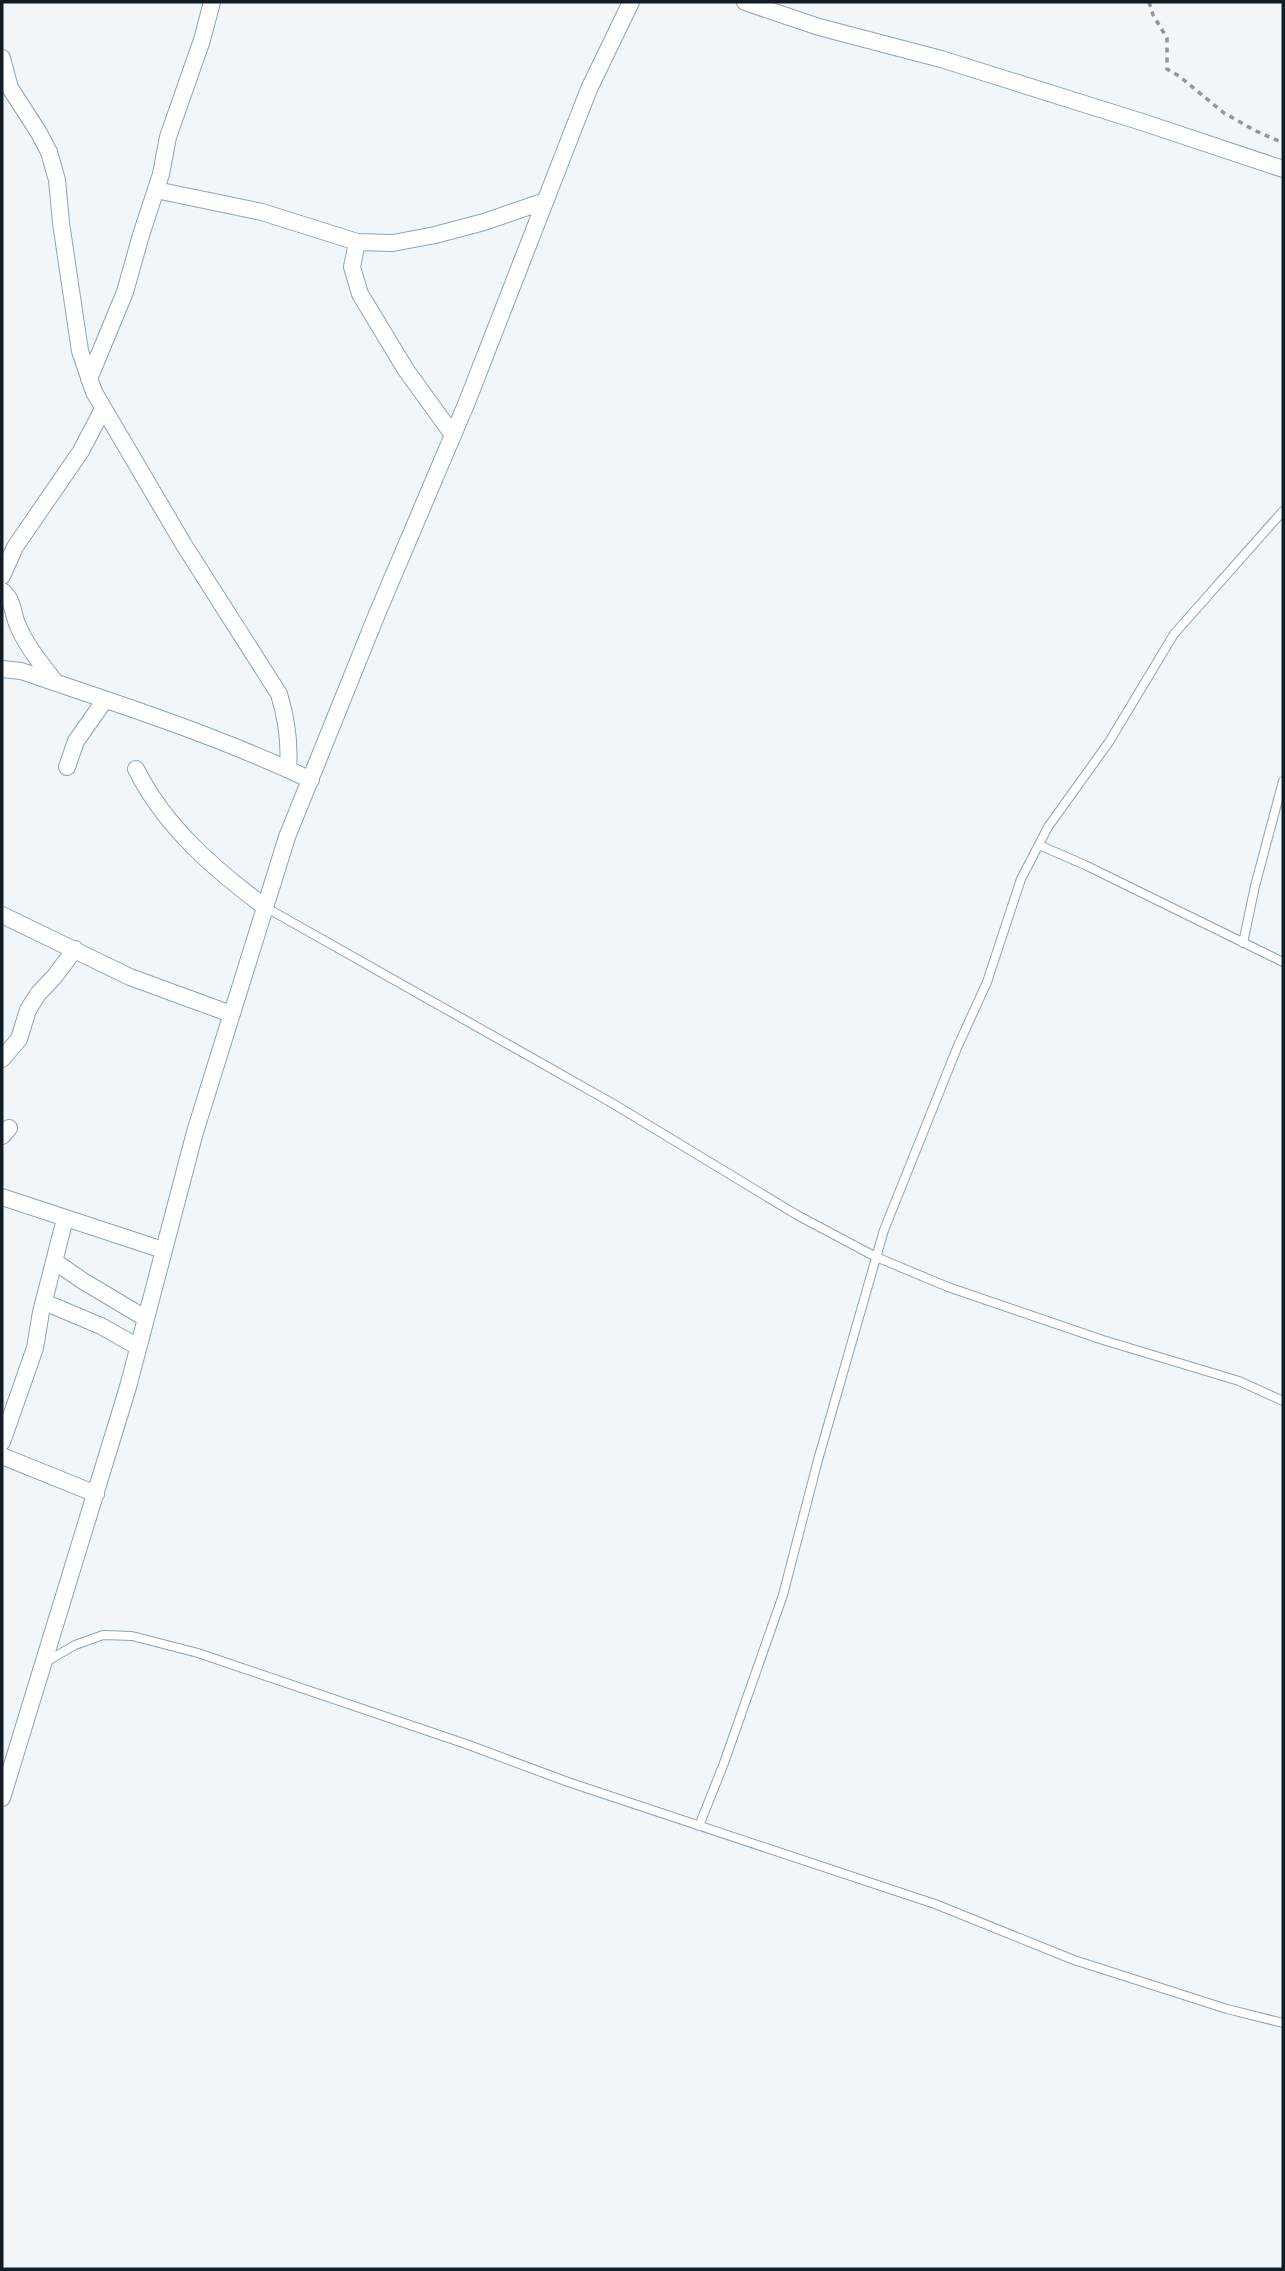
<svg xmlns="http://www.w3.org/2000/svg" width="1285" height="2271" viewBox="0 0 1285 2271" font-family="'Work Sans',sans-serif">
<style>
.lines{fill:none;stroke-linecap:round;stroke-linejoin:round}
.lane-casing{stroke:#8aa5b9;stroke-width:10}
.street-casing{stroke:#8aa5b9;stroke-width:18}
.path{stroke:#8f969c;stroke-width:3.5;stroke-dasharray:5 5;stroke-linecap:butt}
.lane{stroke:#fff;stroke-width:8}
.street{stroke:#fff;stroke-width:16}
</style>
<rect width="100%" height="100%" fill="#f1f6fb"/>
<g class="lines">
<!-- lane casing -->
<g class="lane-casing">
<path id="lane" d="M1039,845L1085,865L1283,962
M265,907L612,1103L797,1215L876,1257L948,1287L1103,1340L1239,1381L1283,1401
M1243,943L1255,886L1283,781
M44,1663L75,1645L103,1635L132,1636L198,1653L466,1744L568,1782L935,1904L1074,1960L1227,2009L1283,2023
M699,1826L724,1763L783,1595L818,1460L884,1230L957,1048L987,982L1021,879L1048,827L1109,742L1174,634L1283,511"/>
</g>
<!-- street casing -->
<g class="street-casing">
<path id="street" d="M745,2L819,27L941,59L1142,122L1283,169
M2,58L10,88L39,133L49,152L57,180L61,223L80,351L94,392L184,545L279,694C287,720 290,743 288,769
M156,190L262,212L357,242L393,243L435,235L484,222L545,201
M357,242L352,267L360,294L406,370L453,435
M89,379L125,292L141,235L161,174L168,137L202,40L212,2
M2,576L15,547L81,451L103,409
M2,591C14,600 12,613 18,626C27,647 42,665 56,683
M2,669L21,671C119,704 218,736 311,780
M67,767L76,741L105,700
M136,769C165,827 214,869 265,907
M2,915L130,977L231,1014
M2,1059L19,1039L28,1010L38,994L55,976L75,949
M2,1136L9,1128
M2,1197L163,1250
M54,1261L83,1281L145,1318
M44,1302L101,1326L138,1347
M2,1442L35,1348L41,1312L65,1219
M2,1456L96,1494
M2,1798L128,1387L195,1132L287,837L377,614L467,402L589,89L631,2"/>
</g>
<!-- path -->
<path class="path" d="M1149,2L1153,15L1167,38V69L1179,76L1224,113L1256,131L1283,143"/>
<!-- lane -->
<use href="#lane" class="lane"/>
<!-- street -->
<use href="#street" class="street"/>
</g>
<!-- border -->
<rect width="1285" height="2271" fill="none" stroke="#121c24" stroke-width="7"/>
</svg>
